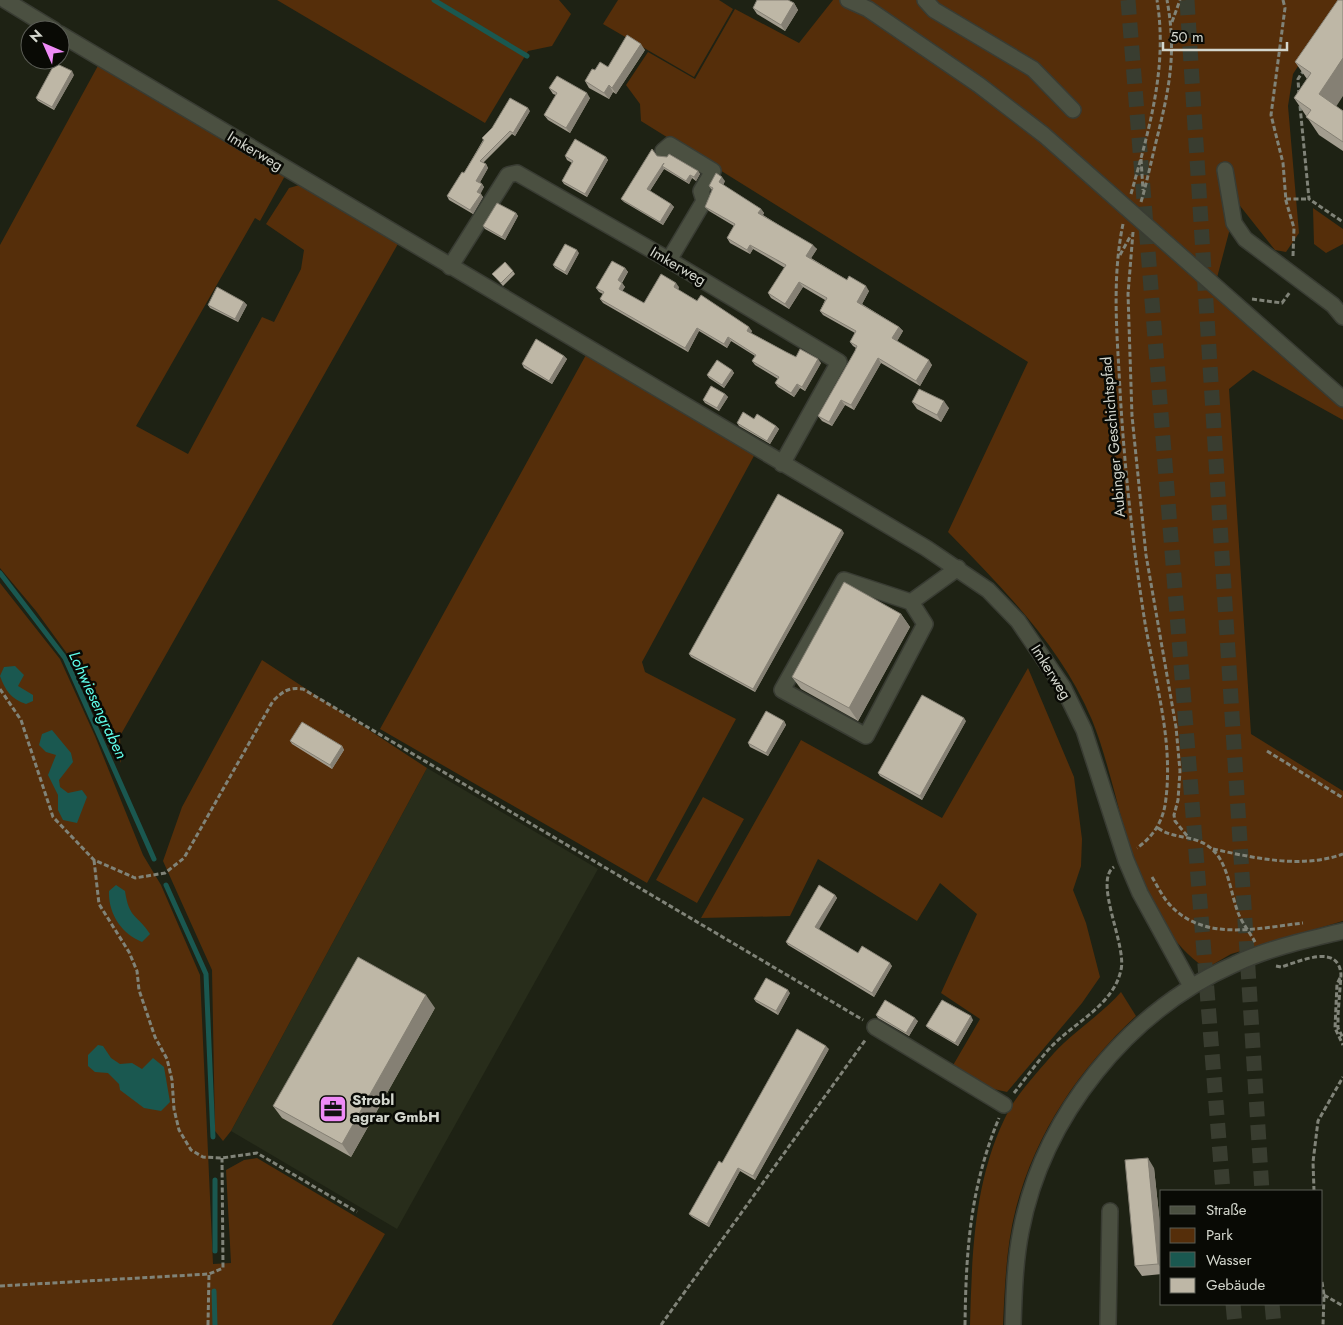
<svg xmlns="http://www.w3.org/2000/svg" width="1343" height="1325" viewBox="0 0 1343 1325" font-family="Jost,sans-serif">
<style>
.built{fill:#282d1b}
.green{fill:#552e0a}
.water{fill:#1a5850}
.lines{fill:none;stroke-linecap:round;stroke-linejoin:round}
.stream{stroke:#1a5850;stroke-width:5}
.highway-tunnel{stroke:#393d30;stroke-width:15;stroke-dasharray:15 8;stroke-linecap:butt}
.minor-casing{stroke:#393c33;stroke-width:18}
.path{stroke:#808378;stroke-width:3;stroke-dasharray:5 2.5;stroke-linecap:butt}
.minor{stroke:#4b5041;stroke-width:15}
.wall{fill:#a39d8f}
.shaded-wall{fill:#858074}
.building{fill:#beb7a6;stroke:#858074}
.labels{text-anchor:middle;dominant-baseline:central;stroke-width:5;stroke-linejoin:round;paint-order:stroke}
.street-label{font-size:15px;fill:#d3d6cd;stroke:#090a05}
.poi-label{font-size:15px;font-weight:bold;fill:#d3d6cd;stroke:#090a05;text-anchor:start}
.water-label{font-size:16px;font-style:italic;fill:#5ffde9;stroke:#090a05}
</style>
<rect width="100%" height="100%" fill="#1e2214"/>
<!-- built -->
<path class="built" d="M427,768L598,869L397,1229L231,1131Z"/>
<!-- green -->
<path class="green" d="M277,0H559L571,14L552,46L528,51L485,123Z
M618,0H719L733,9L694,77L603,24Z
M833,0H1341L1293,74L1288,106L1299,233L1286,252L1275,250L1237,202L1214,289L1343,405V420L1253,370L1229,389L1251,734L1343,791V921L1231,954L1212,965L1204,967C1129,914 1124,799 1092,720C1061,646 1003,589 948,532L1028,362L641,121L640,104L626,85L648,52L695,79L735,9L799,43Z
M100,62L286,174L260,221L255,218L136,426L188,454L262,317L274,322L301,269L304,250L266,224L289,188L303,184L399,242L120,736L121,763L71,659L36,611L0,568V245Z
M1313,208L1343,229V244L1326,253L1314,244Z
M587,353L755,454L642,662L645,672L736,719L647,883L380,729Z
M0,583L60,659L95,736L143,855L161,885L200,975L213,1264L231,1263L226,1170L244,1160L257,1158L385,1234L332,1325H0Z
M262,660L427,768L231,1131L223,1141L215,1131L212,970L163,861L182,807Z
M1028,668L1074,777L1082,839L1081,866L1073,890L1086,923L1100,977L1082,1003L1007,1092L989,1088L952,1067L980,1019L941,993L977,914L940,883L917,921L818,859L790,916L701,918L801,740L942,818Z
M703,797L744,819L697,903L656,880Z
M1121,992L1136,1016C1079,1069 1036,1132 1016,1208C1006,1246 1005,1286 1003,1325H970C972,1252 974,1176 1009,1110C1019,1092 1040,1069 1054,1053C1074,1031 1101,1015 1121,992Z"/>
<!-- water -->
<path class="water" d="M15,666L24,675L18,686L33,695V701L26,704C11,699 5,690 0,676L4,667Z
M52,730L71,753L73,762L59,780L60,787L68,793L82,790L87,797L77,823L63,820L58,810V795L48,775L56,755L46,752L39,745L42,734Z
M116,885L125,891C129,919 137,914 150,934L142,942C122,934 108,914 109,891Z
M98,1045L103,1046L111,1058L120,1064L132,1063L142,1069L153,1058L164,1067L170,1102L161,1111L144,1108L120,1090L119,1084L108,1073L95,1072L88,1066V1055Z"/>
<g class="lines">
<!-- stream -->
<path class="stream" d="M434,0L527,56
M0,573L65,658L154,859
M166,885L206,974L213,1137
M215,1180V1251
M214,1291L215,1325"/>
<!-- highway-tunnel -->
<path class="highway-tunnel" d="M1128,0L1223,1191
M1187,0L1262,1191
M1233,1304L1235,1325
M1272,1304L1274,1325"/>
<!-- minor casing -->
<g class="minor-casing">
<path id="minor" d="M5,0L54,30
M848,0L868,9L979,85L1044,135L1343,399
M925,0L934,10L1033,69L1073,110
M60,34L926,548L988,590L1018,621L1063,687L1084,730L1126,860L1140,893L1191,986
M663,151L670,145L713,171L701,191L704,201L669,260
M1225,170L1234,223L1245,239L1333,305L1343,317
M450,267L508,175L517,173L669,260L839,362L782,464
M911,602L925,624L866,736L782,690L844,580L911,602L958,568
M875,1027L1004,1105
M1013,1325C1014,1294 1015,1261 1021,1231C1043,1116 1128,1011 1235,964C1269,948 1307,940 1343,931
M1108,1325L1110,1211"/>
</g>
<!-- path -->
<path class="path" d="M1283,0L1285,8L1271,115L1283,163L1286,201L1294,228L1293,256
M1172,22L1180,0
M1299,95L1298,79L1304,70
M1300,106L1309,199L1343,222
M1141,159L1143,190
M1131,194C1149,130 1168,67 1157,0
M1286,199H1309
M1141,202C1147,182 1151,162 1156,142C1169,90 1177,54 1167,0
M1123,224C1113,272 1116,322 1119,371C1123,455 1132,540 1145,623C1155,681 1173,739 1166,798C1164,820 1154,836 1137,848
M1133,232L1128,294L1132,416L1146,555L1176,727L1180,771L1178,800L1174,815L1175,821L1188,837
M1120,255L1131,235
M1252,299L1282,303L1290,292
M0,689L21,720L53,817L94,860L135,878L165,873L184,858L273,701C283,691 289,687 303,689L863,1020
M1267,751L1343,798
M1158,828C1173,839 1193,835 1208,846C1229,860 1230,894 1239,915C1243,924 1250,933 1255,942
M1213,849C1255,858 1301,869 1343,854
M94,860L99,904L129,952L137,971L139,990L155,1037L167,1059L172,1080L174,1109L179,1130L191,1150L203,1157L222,1158L257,1153L357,1212
M1152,877C1158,887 1163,898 1171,906C1205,942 1259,928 1303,923
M1276,966L1281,967C1301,961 1339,943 1341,975L1338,1015V1028L1343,1038
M1340,978L1337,984L1335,1028L1343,1045
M1014,1093C1026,1078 1037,1062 1050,1048C1073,1023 1113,1006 1121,970C1127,945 1093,881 1114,867
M1314,1191L1313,1162L1318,1121L1343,1077
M1322,1282L1324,1295L1323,1325
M0,1286L209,1274L223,1268L222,1158
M1324,1295L1343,1306
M208,1325L209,1274
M661,1325L866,1039
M965,1325C966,1250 970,1188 999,1118"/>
<!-- minor -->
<use href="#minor" class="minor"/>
</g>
<!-- wall -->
<path class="wall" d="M1338,0L1336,106L1343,111V151L1319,135L1294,98L1307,79L1295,62Z
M794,3L798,10L785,31L757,14L753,8Z
M645,50L616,94L613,92L609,99L589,88L585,81L595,70L608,67Z
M74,75L54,110L38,101L36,98Z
M549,88L590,98L570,133L548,120L544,115L556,95L553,94Z
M530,111L515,136L512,134L483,163L486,164L488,168L480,182L482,184L484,187L480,193L483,197L473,214L449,200L447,196L464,173L483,140L482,138Z
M565,156L606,157L608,160L587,197L564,184L562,181L572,163L567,160Z
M657,156L698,171L700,174L696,181L692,178L689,184L664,169L650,191L671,204L674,207L663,225L624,202L621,199Z
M725,181L723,185L761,209L764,213L763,215L817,249L811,258L847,280L869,291L862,304L899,327L903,331L897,341L932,365L920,386L881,363L854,410L845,405L832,426L822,421L818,416L855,351L856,348L853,346L850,342L855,333L823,315L820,311L825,300L803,287L789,309L771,298L768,293L785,268L753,249L750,254L730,243L727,238L734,226L709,211L705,207L712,190L709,186Z
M516,213L518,216L505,240L485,229L483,226Z
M579,253L567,275L555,268L553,265Z
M625,268L628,272L622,283L625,287L622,291L644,303L679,287L678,290L752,331L751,333L786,352L796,357L821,363L805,391L800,388L794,397L778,387L775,383L778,379L755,365L752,361L755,356L731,341L727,348L699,331L688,352L603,303L600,299L603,294L599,292L596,288Z
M513,271L515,274L503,286L492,274Z
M244,302L247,305L238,322L210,308L208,305Z
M564,356L567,359L552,384L524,368L522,364Z
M732,370L734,373L724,388L709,378L707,375Z
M725,394L728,397L719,411L705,403L703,400Z
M912,402L949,408L941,422L917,409Z
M737,423L776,426L779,429L770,444L739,426Z
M844,533L755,692L691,657L689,654Z
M901,614L910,627L858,721L801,689L792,677Z
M784,721L786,725L768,756L750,747L748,743Z
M966,721L922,800L880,776L878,773Z
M290,741L342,746L344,750L332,769L292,744Z
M835,895L837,898L818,929L858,953L892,966L874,997L788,945L786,942Z
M790,993L778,1015L756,1002L754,999Z
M435,1008L351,1157L282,1118L273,1106Z
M876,1015L918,1021L909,1036L878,1018Z
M973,1020L958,1046L929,1029L926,1026Z
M829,1049L755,1180L740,1171L709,1227L692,1217L689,1214L722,1163Z
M1154,1168L1162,1243V1274L1142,1276L1135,1266Z"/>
<!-- shaded-wall -->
<path class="shaded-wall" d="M794,3L798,10L785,31L781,25Z
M641,44L645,50L616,94L612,88Z
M1343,58V96L1332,113L1319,94Z
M72,71L74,75L54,110L52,107Z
M609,85L613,92L609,99L604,93Z
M587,93L590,98L570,133L566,128Z
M528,108L530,111L515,136L513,133Z
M606,157L608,160L587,197L585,194Z
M664,163L662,166L664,169L649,192L647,189Z
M486,164L488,168L479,184L476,181Z
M698,171L700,174L696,181L694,177Z
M690,175L692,178L689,184L686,181Z
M722,177L725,181L722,187L719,182Z
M482,184L484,187L480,195L477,192Z
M481,194L483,197L473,214L470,210Z
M671,204L674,207L663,225L660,222Z
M761,209L764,213L761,218L758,213Z
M516,213L518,216L505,240L502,237Z
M750,245L753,249L750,254L747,250Z
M813,245L817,249L810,260L806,256Z
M577,250L579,253L567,275L565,272Z
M625,268L628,272L620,284L618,280Z
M799,282L803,287L789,309L785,304Z
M622,283L625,287L621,293L619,289Z
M676,283L679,287L677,291L674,287Z
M866,286L869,291L861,306L857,302Z
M244,302L247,305L238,322L235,319Z
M749,327L752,331L750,335L747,331Z
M899,327L903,331L896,343L892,338Z
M697,328L699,331L688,352L685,348Z
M728,337L731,341L727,348L724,344Z
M564,356L567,359L552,384L549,381Z
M878,358L881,363L854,410L851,405Z
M818,359L821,363L805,391L802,387Z
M929,360L932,365L920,386L916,381Z
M732,370L734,373L724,388L722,385Z
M797,384L800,388L794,397L791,393Z
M725,394L728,397L719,411L717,408Z
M841,400L845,405L832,426L829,422Z
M944,401L949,408L941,422L937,415Z
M776,426L779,429L770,444L767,441Z
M842,530L844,533L755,692L753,689Z
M901,614L910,627L858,721L849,708Z
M964,718L966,721L922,800L920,796Z
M784,721L786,725L768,756L766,753Z
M342,746L344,750L332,769L330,765Z
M835,895L837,898L818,931L815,927Z
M890,963L892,966L874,997L872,993Z
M788,990L790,993L778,1015L776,1011Z
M426,995L435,1008L351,1157L342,1144Z
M971,1016L973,1020L958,1046L955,1043Z
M915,1018L918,1021L909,1036L906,1033Z
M826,1046L829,1049L755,1180L753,1176Z
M1148,1158L1154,1168L1162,1243V1269L1158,1264Z
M738,1168L740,1171L709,1227L707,1224Z"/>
<!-- building -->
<path class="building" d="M757,0H788L794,3L781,25L753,8Z
M1338,0H1343V58L1319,94L1343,111V142L1306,117L1311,110L1294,98L1311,73L1295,62Z
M627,35L641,44L612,88L609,85L604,93L585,81L592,69L595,70L600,62L608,67Z
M55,63L72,71L52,107L36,98Z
M557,76L587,93L566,128L544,115L557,93L549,88Z
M510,98L528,108L513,133L510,131L480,161L486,164L476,181L482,184L477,192L481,194L470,210L447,196L462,172L464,173L484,140L482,138L492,128Z
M575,139L606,157L585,194L562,181L573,161L565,156Z
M652,149L657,156L667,157L669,154L698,171L694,177L690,175L686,181L662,166L664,163L647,189L671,204L660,222L621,199Z
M716,173L722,177L719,182L761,209L758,213L813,245L806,256L847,280L849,276L866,286L857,302L899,327L892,338L929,360L916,381L878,358L851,405L841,400L829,422L818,416L855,351L857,346L850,342L856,331L820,311L827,298L799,282L785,304L768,293L786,265L750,245L747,250L727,238L735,224L705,207L713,188L709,186Z
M497,203L516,213L502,237L483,226Z
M565,244L577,250L565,272L553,265Z
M612,261L625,268L618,280L622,283L619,289L644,303L661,274L676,283L674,287L697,301L701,295L749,327L747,331L786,352L796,357L800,349L818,359L802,387L797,384L791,393L775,383L779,377L752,361L756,355L728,337L724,344L697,328L685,348L600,299L604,292L596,288Z
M505,262L513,271L501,283L492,274Z
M217,287L244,302L235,319L208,305Z
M536,339L564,356L549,381L522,364Z
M717,360L732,370L722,385L707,375Z
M711,386L725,394L717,408L703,400Z
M919,389L944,401L937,415L912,402Z
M743,412L754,419L757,414L776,426L767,441L737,423Z
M778,494L842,530L753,689L689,654Z
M844,582L901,614L849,708L792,677Z
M922,695L964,718L920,796L878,773Z
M766,711L784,721L766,753L748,743Z
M302,722L342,746L330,765L290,741Z
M819,885L835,895L815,927L858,953L862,946L890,963L872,993L786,942Z
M358,957L426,995L342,1144L273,1106Z
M766,978L788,990L776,1011L754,999Z
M885,1000L915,1018L906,1033L876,1015Z
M942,1000L971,1016L955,1043L926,1026Z
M797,1029L826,1046L753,1176L738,1168L707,1224L689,1214L719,1161L722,1163Z
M1148,1158L1158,1264L1135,1266L1125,1160Z"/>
<!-- icons -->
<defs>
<g id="office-square" transform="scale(1.4375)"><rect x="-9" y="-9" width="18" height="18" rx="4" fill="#ef8bf7" stroke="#090a05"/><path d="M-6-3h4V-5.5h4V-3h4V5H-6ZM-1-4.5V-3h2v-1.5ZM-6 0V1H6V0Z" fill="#111"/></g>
</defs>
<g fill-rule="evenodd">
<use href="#office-square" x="333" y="1109"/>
</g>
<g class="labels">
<!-- street labels -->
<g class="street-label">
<text transform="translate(255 151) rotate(31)">Imkerweg</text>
<text transform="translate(678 266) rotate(30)">Imkerweg</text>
<text transform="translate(1113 437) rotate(-95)">Aubinger Geschichtspfad</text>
<text transform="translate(1051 672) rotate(58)">Imkerweg</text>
</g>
<!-- poi labels -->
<g class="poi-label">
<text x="352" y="1100">Strobl<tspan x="352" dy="17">agrar GmbH</tspan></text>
</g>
<!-- water labels -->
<g class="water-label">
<text transform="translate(98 705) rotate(65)">Lohwiesengraben</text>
</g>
</g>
<!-- legend -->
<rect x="1160" y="1190" width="162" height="115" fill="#090a05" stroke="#5a5c55"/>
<rect x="1170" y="1206" width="25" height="8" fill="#4b5041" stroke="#5a5c55"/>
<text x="1206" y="1215" font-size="15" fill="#d3d6cd">Straße</text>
<rect x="1170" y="1228" width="25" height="15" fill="#552e0a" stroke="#5a5c55"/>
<text x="1206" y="1240" font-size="15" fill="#d3d6cd">Park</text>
<rect x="1170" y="1252" width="25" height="15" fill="#1a5850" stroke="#5a5c55"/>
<text x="1206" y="1265" font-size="15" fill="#d3d6cd">Wasser</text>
<rect x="1170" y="1278" width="25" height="15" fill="#beb7a6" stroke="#5a5c55"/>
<text x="1206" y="1290" font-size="15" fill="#d3d6cd">Gebäude</text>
<!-- north arrow -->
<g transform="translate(45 45) rotate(315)"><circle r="24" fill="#090a05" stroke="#5a5c55"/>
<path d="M0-4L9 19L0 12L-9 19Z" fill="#ef8bf7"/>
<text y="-8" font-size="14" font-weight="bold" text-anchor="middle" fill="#d3d6cd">N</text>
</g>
<!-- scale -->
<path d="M1163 42v8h124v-8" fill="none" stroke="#d3d6cd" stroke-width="2.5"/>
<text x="1170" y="42" font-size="15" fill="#d3d6cd" stroke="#090a05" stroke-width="4" paint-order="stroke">50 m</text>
</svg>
